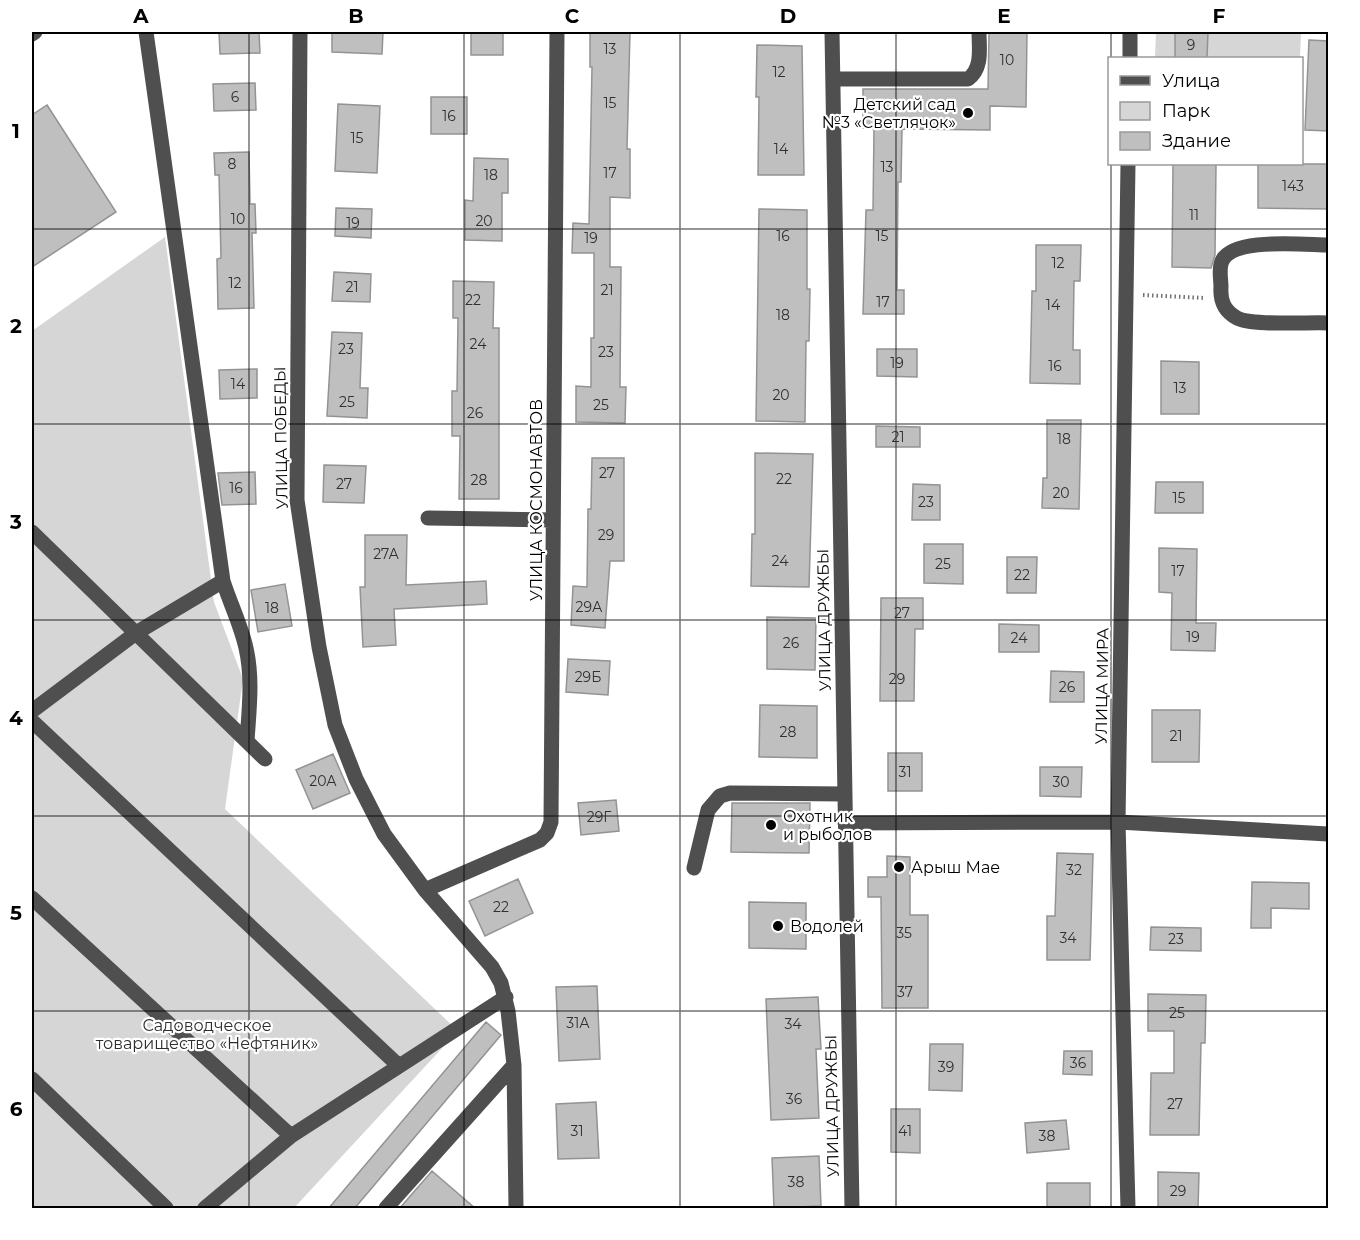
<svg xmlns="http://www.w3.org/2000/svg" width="1360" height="1240" viewBox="0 0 1360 1240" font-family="Montserrat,sans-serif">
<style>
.green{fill:#d6d6d6}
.building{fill:#bfbfbf;stroke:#939393;stroke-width:1.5}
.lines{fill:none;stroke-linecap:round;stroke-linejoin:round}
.path{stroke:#717171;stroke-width:4;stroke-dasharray:1.5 3;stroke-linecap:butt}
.minor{stroke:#4f4f4f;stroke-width:15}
.grid{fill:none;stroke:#000;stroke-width:1.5;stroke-opacity:0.55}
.poi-dot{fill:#000;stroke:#fff;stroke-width:2}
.labels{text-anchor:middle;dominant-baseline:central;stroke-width:4.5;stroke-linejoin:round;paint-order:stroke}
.number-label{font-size:14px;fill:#303030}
.poi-label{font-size:16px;fill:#000;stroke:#fff;text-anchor:start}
.street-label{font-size:16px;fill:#000;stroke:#fff}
.park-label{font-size:16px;fill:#2d2d2d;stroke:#fff}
.neatline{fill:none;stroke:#000;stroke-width:2}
.grid-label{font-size:20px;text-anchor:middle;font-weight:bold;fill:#000}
</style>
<rect width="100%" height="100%" fill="#fff"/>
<!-- green -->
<path class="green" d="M1156,32H1301L1300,58H1155Z
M165,237L214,602L243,679L225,809L458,1031L294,1208H32V331Z"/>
<!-- building -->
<path class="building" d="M219,32H259L260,53L220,54Z
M332,32H383L382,54L332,52Z
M471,32H503V55H471Z
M590,32H630L627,149H630V198L610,197V267H621L620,387H626L625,423L576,422V386L591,387V338H594V253H572L573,223L589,224L592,67H590Z
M989,32H1027L1026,107L990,106V130L902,129L901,182H898L897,290H904V314H863L866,210H873L874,129L863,128V89H988Z
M1175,32H1208L1207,58H1175Z
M1309,40L1329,41V131L1305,130Z
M757,45L802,46L804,175H758L759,97H756Z
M255,83L256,110L214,111L213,84Z
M431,97H467V134H431Z
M338,104L380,106L377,173L335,171Z
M47,105L116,212L32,267V115Z
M249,152L250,204H255L256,233H252L254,308L218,309L217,259L221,258L219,175H215L214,153Z
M474,158L508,159V193H502V241L465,240V200L473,201Z
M1173,164H1216L1215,255L1211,268L1172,267Z
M1258,164H1329V209L1258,208Z
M336,208L372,209L371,238L335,236Z
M759,209L807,210V289H810L809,341H806L805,422L756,421Z
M1036,245H1081L1080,281H1074L1073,350H1080V384L1030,383L1032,291H1036Z
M334,272L371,274L370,302L332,301Z
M453,281L494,282L493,328H499V499H459L460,436H452V391H457L458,318H453Z
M332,332L362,333L360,388H368L367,418L327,416Z
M877,349H917V377L877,376Z
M1161,361L1199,362V414H1161Z
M257,369V398L220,399L219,370Z
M1047,420H1081L1079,509L1042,508L1043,478H1047Z
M876,426L920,427V447H876Z
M755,453L813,454L809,587L751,586L752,534H755Z
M592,458H624V561H610L605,628L571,625L573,586L587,587L588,509H591Z
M324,465L366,466L364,503L323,502Z
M255,472L256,504L222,505L218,473Z
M1156,482H1203V513H1155Z
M913,484L940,485V520H912Z
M365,535H407L406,585L486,581L487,604L394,609L396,645L363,647L360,587H365Z
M924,544H963V584L924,583Z
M1159,548L1197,549L1196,623H1216L1215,651L1171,650L1172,593L1159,592Z
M1007,557H1037L1036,593H1007Z
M285,584L292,626L258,632L251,590Z
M881,598H923V629H915L914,701H880Z
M767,617L816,618L815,670L767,669Z
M999,624L1039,625V652H999Z
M568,659L610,661L608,695L566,692Z
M1051,671L1084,672V702H1050Z
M760,705L817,706V758L759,757Z
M1152,710H1200L1199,762H1152Z
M888,753H922V791H888Z
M333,754L350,793L313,809L296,770Z
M1040,767H1082L1081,797L1040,796Z
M616,800L619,831L581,835L578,803Z
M732,803H810L809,853L731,852Z
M1057,853L1093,854L1090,960H1047V916H1055Z
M887,856L910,857V915H928V1008H882L881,897H868V877H887Z
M518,879L533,913L485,936L469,901Z
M1252,882L1309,883V909L1271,908V928H1251Z
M749,902L806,903V949L749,948Z
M1151,927L1201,928V951L1150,950Z
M597,986L600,1059L559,1061L556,987Z
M1148,994L1206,995L1205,1043H1201L1199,1135H1150L1151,1073H1174V1031H1148Z
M818,997L821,1049H816L819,1118L771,1120L766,999Z
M486,1022L501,1035L354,1209H328Z
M930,1044H963L962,1091L929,1090Z
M1064,1051H1092V1075L1063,1074Z
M596,1102L599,1158L558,1159L556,1104Z
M891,1109H920V1153L891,1152Z
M1066,1120L1069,1149L1027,1153L1025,1123Z
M819,1156L821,1206L774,1208L772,1158Z
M432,1171L476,1209H399Z
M1158,1172L1199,1173L1198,1209H1158Z
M1047,1183H1090V1209H1047Z"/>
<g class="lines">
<!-- path -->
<path class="path" d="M1143,295L1205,298"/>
<!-- minor -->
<path class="minor" d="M146,32L223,581C230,603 241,625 246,648C253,679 249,710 247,741
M300,32L297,500L319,647L335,725L356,779L384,834L425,890L492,967L501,983L508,1011L514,1065L386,1208
M832,32L852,1208
M32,34L35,32
M1130,58V32
M833,79H968C983,68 979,48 979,32
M1328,245C1306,245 1227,236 1221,264C1219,271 1221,280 1221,287C1220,301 1224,311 1237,318C1251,326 1309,322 1328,323
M428,518L553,520
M32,532L265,759
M32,711L136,633L223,581
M32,721L399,1066
M845,823L1118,822L1328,834
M694,868L708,810L720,796L730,793L845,794
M425,890L540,840L547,833L551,822L557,32
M32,898L291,1136L506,997
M514,1065L516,1208
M32,1079L166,1208
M205,1208L291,1136
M1128,1208L1118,822L1128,164"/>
</g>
<!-- grid -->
<path class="grid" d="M249,32V1208M464,32V1208M680,32V1208M896,32V1208M1111,32V58M1111,164V1208M32,229H1328M32,424H1328M32,620H1328M32,816H1328M32,1011H1328"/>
<!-- markers -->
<g class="poi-dot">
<circle cx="968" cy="113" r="6"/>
<circle cx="771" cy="825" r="6"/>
<circle cx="899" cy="867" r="6"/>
<circle cx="778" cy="926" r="6"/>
</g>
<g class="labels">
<!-- number labels -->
<g class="number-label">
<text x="1191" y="45">9</text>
<text x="610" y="49">13</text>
<text x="1007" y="60">10</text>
<text x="779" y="72">12</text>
<text x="235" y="97">6</text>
<text x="610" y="103">15</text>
<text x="449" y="116">16</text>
<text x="357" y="138">15</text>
<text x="781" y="149">14</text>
<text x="232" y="164">8</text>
<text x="887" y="167">13</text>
<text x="610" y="173">17</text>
<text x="491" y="175">18</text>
<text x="1293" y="186">143</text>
<text x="1194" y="215">11</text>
<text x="238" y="219">10</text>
<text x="484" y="221">20</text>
<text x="353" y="223">19</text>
<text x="783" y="236">16</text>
<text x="882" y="236">15</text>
<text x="591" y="238">19</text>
<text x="1058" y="263">12</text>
<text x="235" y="283">12</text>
<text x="352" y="287">21</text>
<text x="607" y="290">21</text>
<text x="473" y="300">22</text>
<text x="883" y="302">17</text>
<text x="1053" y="305">14</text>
<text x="783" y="315">18</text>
<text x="478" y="344">24</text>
<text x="346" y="349">23</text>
<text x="606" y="352">23</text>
<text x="897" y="363">19</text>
<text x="1055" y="366">16</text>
<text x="238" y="384">14</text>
<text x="1180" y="388">13</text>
<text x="781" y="395">20</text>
<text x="347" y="402">25</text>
<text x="601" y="405">25</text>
<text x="475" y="413">26</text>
<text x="898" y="437">21</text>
<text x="1064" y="439">18</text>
<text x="607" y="473">27</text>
<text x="784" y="479">22</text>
<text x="479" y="480">28</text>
<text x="344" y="484">27</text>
<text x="236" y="488">16</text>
<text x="1061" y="493">20</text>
<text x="1179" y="498">15</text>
<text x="926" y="502">23</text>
<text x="606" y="535">29</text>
<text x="386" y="554">27А</text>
<text x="780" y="561">24</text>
<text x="943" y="564">25</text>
<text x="1178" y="571">17</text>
<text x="1022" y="575">22</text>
<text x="589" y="607">29А</text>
<text x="272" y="608">18</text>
<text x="902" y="613">27</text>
<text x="1193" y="637">19</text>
<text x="1019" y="638">24</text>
<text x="791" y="643">26</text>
<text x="588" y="677">29Б</text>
<text x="897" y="679">29</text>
<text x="1067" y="687">26</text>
<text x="788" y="732">28</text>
<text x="1176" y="736">21</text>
<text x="905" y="772">31</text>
<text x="323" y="781">20А</text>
<text x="1061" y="782">30</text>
<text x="599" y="817">29Г</text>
<text x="1074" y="870">32</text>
<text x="501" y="907">22</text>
<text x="904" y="933">35</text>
<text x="1068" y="938">34</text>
<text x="1176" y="939">23</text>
<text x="905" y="992">37</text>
<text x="1177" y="1013">25</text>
<text x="578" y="1023">31А</text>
<text x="793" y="1024">34</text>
<text x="1078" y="1063">36</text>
<text x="946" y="1067">39</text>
<text x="794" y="1099">36</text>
<text x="1175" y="1104">27</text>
<text x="577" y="1131">31</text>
<text x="905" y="1131">41</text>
<text x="1047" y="1136">38</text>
<text x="796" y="1182">38</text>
<text x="1178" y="1191">29</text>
</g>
<!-- poi labels -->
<g class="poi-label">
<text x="956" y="104" text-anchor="end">Детский сад<tspan x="956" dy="18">№3 «Светлячок»</tspan></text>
<text x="783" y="816">Охотник<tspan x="783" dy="18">и рыболов</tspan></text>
<text x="911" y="867">Арыш Мае</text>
<text x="790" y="926">Водолей</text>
</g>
<!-- street labels -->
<g class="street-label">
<text transform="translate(281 438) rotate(-91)">УЛИЦА ПОБЕДЫ</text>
<text transform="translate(536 500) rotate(-90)">УЛИЦА КОСМОНАВТОВ</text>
<text transform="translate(824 620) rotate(-91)">УЛИЦА ДРУЖБЫ</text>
<text transform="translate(1102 686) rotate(-89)">УЛИЦА МИРА</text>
<text transform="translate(832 1106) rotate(-91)">УЛИЦА ДРУЖБЫ</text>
</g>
<!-- park labels -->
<g class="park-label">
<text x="207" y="1025">Садоводческое<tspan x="207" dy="18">товарищество «Нефтяник»</tspan></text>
</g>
</g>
<!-- border -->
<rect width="1360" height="1240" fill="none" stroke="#ffffff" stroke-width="66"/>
<!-- legend -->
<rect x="1108" y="57" width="195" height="108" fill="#ffffff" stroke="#999999" stroke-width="1.5"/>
<rect x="1120" y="76" width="30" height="9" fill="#4f4f4f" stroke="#999999" stroke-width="1.5"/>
<text x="1162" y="87" font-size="18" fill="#000000">Улица</text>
<rect x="1120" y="102" width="30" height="18" fill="#d6d6d6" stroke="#999999" stroke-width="1.5"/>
<text x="1162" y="117" font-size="18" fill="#000000">Парк</text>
<rect x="1120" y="132" width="30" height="18" fill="#bfbfbf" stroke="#999999" stroke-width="1.5"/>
<text x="1162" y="147" font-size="18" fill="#000000">Здание</text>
<rect x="33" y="33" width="1294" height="1174" class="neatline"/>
<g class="grid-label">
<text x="141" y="23">A</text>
<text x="356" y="23">B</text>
<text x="572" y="23">C</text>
<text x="788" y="23">D</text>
<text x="1004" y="23">E</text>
<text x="1219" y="23">F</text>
<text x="16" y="138">1</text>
<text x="16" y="333">2</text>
<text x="16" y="529">3</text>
<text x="16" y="725">4</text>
<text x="16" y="920">5</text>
<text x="16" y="1116">6</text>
</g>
</svg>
